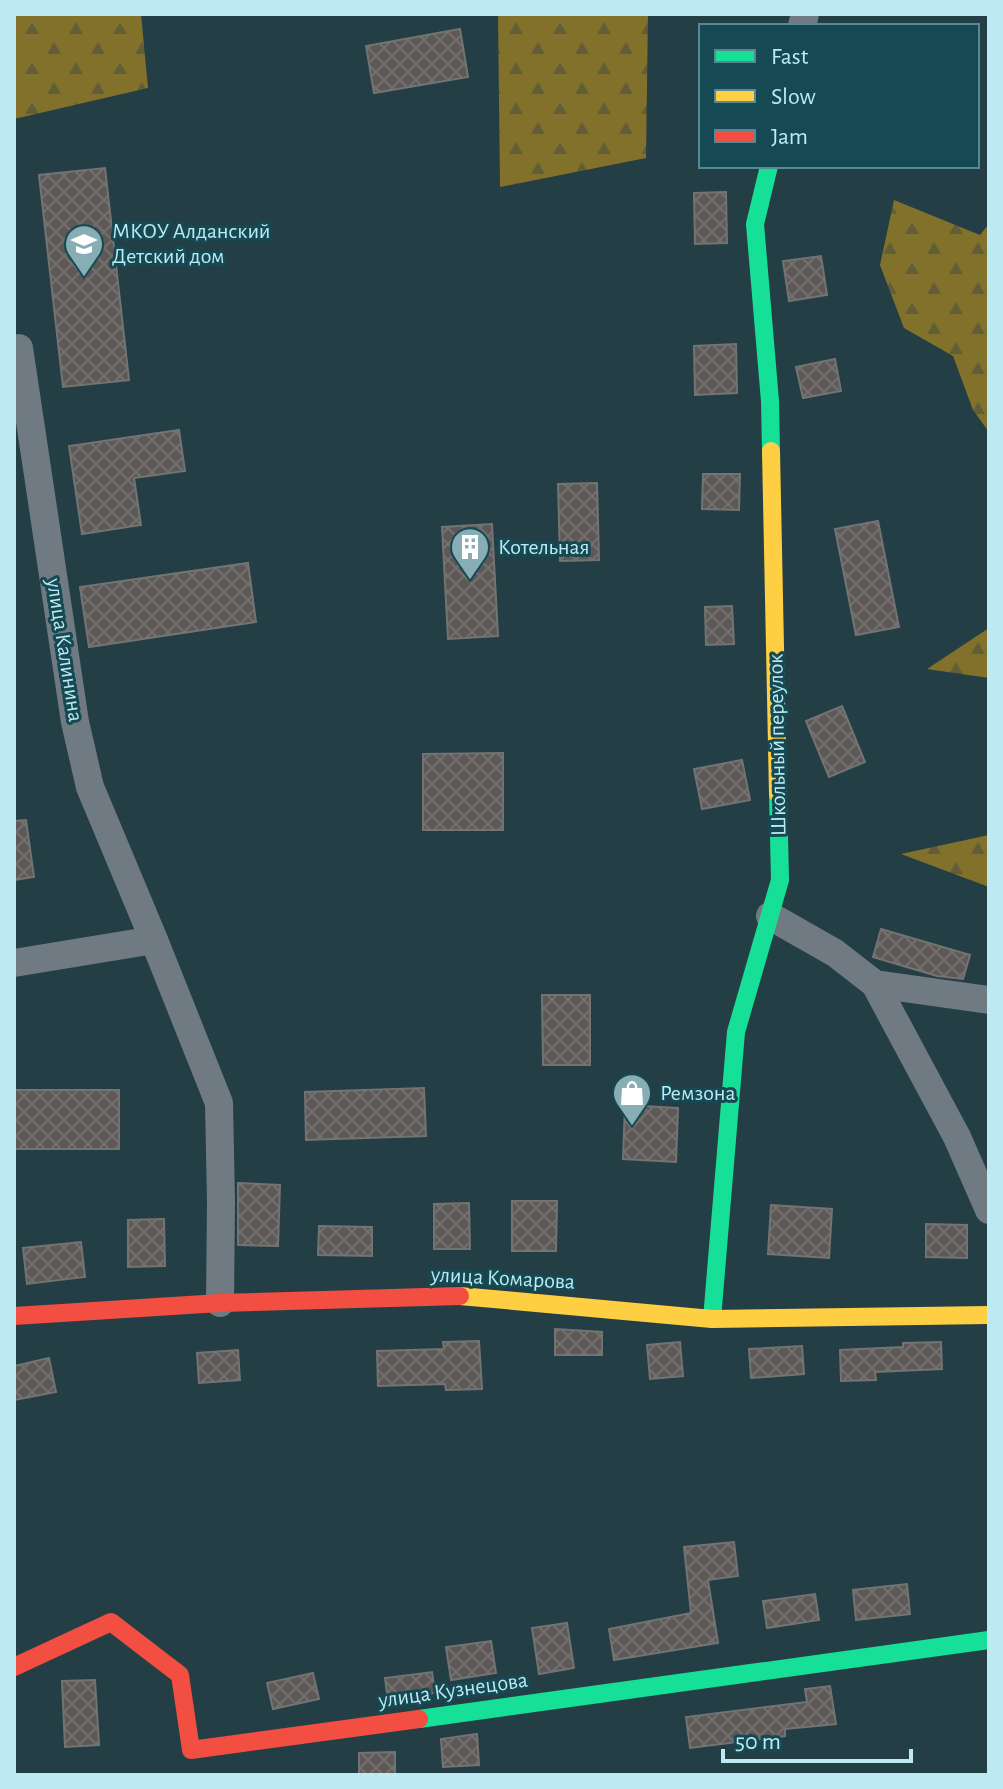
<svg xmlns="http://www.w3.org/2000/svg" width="1003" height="1789" viewBox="0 0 1003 1789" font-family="'Alegreya Sans',sans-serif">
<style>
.forest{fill:url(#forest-firs)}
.building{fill:url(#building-cross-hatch);stroke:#747373;stroke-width:2}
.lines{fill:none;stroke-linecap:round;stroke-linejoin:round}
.street{stroke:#707a83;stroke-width:28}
.fast{stroke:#16e098;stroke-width:18}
.slow{stroke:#ffcf43;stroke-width:18}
.jam{stroke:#f24e42;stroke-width:18}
.labels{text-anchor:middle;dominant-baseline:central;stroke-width:6;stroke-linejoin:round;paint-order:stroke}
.poi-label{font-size:22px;fill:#bde9f2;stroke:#154953;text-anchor:start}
.street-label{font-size:22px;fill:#bde9f2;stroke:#154953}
</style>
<defs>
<pattern id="forest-firs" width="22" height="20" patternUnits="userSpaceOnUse" patternTransform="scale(2)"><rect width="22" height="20" fill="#82712a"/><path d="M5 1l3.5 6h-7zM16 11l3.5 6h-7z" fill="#615e38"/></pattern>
<pattern id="building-cross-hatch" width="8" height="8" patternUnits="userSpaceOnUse" patternTransform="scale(2)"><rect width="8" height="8" fill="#5e5857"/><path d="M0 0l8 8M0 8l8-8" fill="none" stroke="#737070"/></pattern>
</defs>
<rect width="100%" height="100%" fill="#233f45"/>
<!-- forest -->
<path class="forest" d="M14,14H141L148,88L14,119Z
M498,14H648L646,158L500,187Z
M894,200L980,235L989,224V432L973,410L953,356L904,328L880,265Z
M989,628V678L927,669Z
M989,835V887L901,854Z"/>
<!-- building -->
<path class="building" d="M460,29L468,77L374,93L366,46Z
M105,168L129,380L63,387L39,175Z
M726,192L727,243L695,244L694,193Z
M821,256L827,295L789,301L783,261Z
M736,344L737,393L695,395L694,346Z
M835,359L841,391L803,398L796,367Z
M179,430L185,471L134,478L141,525L82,534L69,446Z
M703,474H740L739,510L702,509Z
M597,483L599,560L560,561L558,484Z
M878,521L899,627L856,635L835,529Z
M492,524L498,636L448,639L442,527Z
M248,563L256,622L89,647L80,587Z
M732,606L734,644L706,645L705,607Z
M842,706L865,762L829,777L806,721Z
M503,753V830H423V754Z
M742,760L750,800L702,809L694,769Z
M26,820L34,877L14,880V821Z
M881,929L970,955L963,979L937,976L873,957Z
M542,995H590V1065H543Z
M424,1088L426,1136L306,1140L305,1092Z
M14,1090H119V1149H14Z
M625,1105L678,1108L676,1162L623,1159Z
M238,1183L280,1185L278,1246L238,1245Z
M512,1201H557L556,1251H512Z
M469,1203L470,1249H434V1204Z
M771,1205L832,1209L829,1258L768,1254Z
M164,1219L165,1266L128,1267V1220Z
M926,1224L967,1225V1258L926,1257Z
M319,1226L372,1227V1256L318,1255Z
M81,1242L85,1277L27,1284L23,1248Z
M555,1329L602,1332V1355H555Z
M479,1341L482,1389L446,1390L445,1384L378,1386L377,1351L444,1349L443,1342Z
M680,1342L683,1376L650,1379L647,1345Z
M941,1342L942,1369L875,1372L876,1380L841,1381L840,1350L903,1347V1343Z
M802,1346L804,1374L751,1378L749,1349Z
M238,1350L240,1380L199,1383L197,1353Z
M49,1358L56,1392L14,1400V1366Z
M734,1542L738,1576L708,1580L718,1643L614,1660L609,1629L691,1613L684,1547Z
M907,1584L910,1614L856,1620L853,1590Z
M815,1594L819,1620L767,1628L763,1601Z
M567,1623L574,1668L539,1674L532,1628Z
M491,1641L496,1673L451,1680L446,1647Z
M432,1672L435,1693L388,1700L385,1678Z
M313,1673L319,1699L273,1709L267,1683Z
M95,1680L99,1745L65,1747L62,1681Z
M830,1686L836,1724L785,1729V1736L690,1748L686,1717L807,1702L805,1689Z
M477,1734L479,1765L443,1767L441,1739Z
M395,1752V1775H359V1753Z"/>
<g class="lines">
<!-- street -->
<path class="street" d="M802,26L805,14
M770,916L835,953L875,984L957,1137L989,1210
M154,940L219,1103L221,1202L220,1303
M14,963L154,940L90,787L75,722L19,348
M875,984L989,1000"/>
<!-- fast -->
<path class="fast" d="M769,166L755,224L770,401L771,451
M712,1319L736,1032L780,880L778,794
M419,1719L989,1640"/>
<!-- slow -->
<path class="slow" d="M771,451L778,794
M460,1296L712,1319L989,1315"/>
<!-- jam -->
<path class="jam" d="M14,1316L220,1303L460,1296
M14,1667L111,1622L180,1675L191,1750L419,1719"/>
</g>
<!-- icons -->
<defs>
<g id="school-pin" transform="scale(2)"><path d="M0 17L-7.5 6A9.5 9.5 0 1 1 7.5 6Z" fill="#87aeb5" stroke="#154953"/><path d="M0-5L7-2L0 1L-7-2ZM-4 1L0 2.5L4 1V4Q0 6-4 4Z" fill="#fff"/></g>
<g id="building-pin" transform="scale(2)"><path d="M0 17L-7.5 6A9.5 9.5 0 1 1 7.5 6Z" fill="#87aeb5" stroke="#154953"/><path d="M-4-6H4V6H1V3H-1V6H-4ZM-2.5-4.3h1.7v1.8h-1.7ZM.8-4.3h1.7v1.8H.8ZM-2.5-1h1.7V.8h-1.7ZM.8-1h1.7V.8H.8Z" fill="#fff"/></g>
<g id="shop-pin" transform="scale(2)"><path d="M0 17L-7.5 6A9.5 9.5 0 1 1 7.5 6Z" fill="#87aeb5" stroke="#154953"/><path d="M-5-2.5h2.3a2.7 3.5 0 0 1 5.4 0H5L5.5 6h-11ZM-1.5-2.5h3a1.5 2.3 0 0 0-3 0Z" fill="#fff"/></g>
</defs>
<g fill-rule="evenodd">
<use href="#school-pin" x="84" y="244"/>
<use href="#building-pin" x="470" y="547"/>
<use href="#shop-pin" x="632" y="1093"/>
</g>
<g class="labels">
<!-- poi labels -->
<g class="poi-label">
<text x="112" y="231">МКОУ Алданский<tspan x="112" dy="25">Детский дом</tspan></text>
<text x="498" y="547">Котельная</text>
<text x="660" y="1093">Ремзона</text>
</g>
<!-- street labels -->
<g class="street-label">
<text transform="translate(65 650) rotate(81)">улица Калинина</text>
<text transform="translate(777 745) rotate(-91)">Школьный переулок</text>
<text transform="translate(503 1278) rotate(3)">улица Комарова</text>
<text transform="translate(453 1690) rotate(-8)">улица Кузнецова</text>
</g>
</g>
<!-- border -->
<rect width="1003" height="1789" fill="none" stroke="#bde9f2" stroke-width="32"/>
<!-- legend -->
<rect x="699" y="24" width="280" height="144" fill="#154953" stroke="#588993" stroke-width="2"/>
<rect x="715" y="50" width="40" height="12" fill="#16e098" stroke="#588993" stroke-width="2"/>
<text x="771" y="64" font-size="24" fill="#bde9f2">Fast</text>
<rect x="715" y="90" width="40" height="12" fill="#ffcf43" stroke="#588993" stroke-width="2"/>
<text x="771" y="104" font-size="24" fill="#bde9f2">Slow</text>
<rect x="715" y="130" width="40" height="12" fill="#f24e42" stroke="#588993" stroke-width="2"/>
<text x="771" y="144" font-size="24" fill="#bde9f2">Jam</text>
<!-- scale -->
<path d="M723 1749v12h188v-12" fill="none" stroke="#bde9f2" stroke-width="4"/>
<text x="735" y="1749" font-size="24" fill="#bde9f2" stroke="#154953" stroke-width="6" paint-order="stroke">50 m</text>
</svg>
